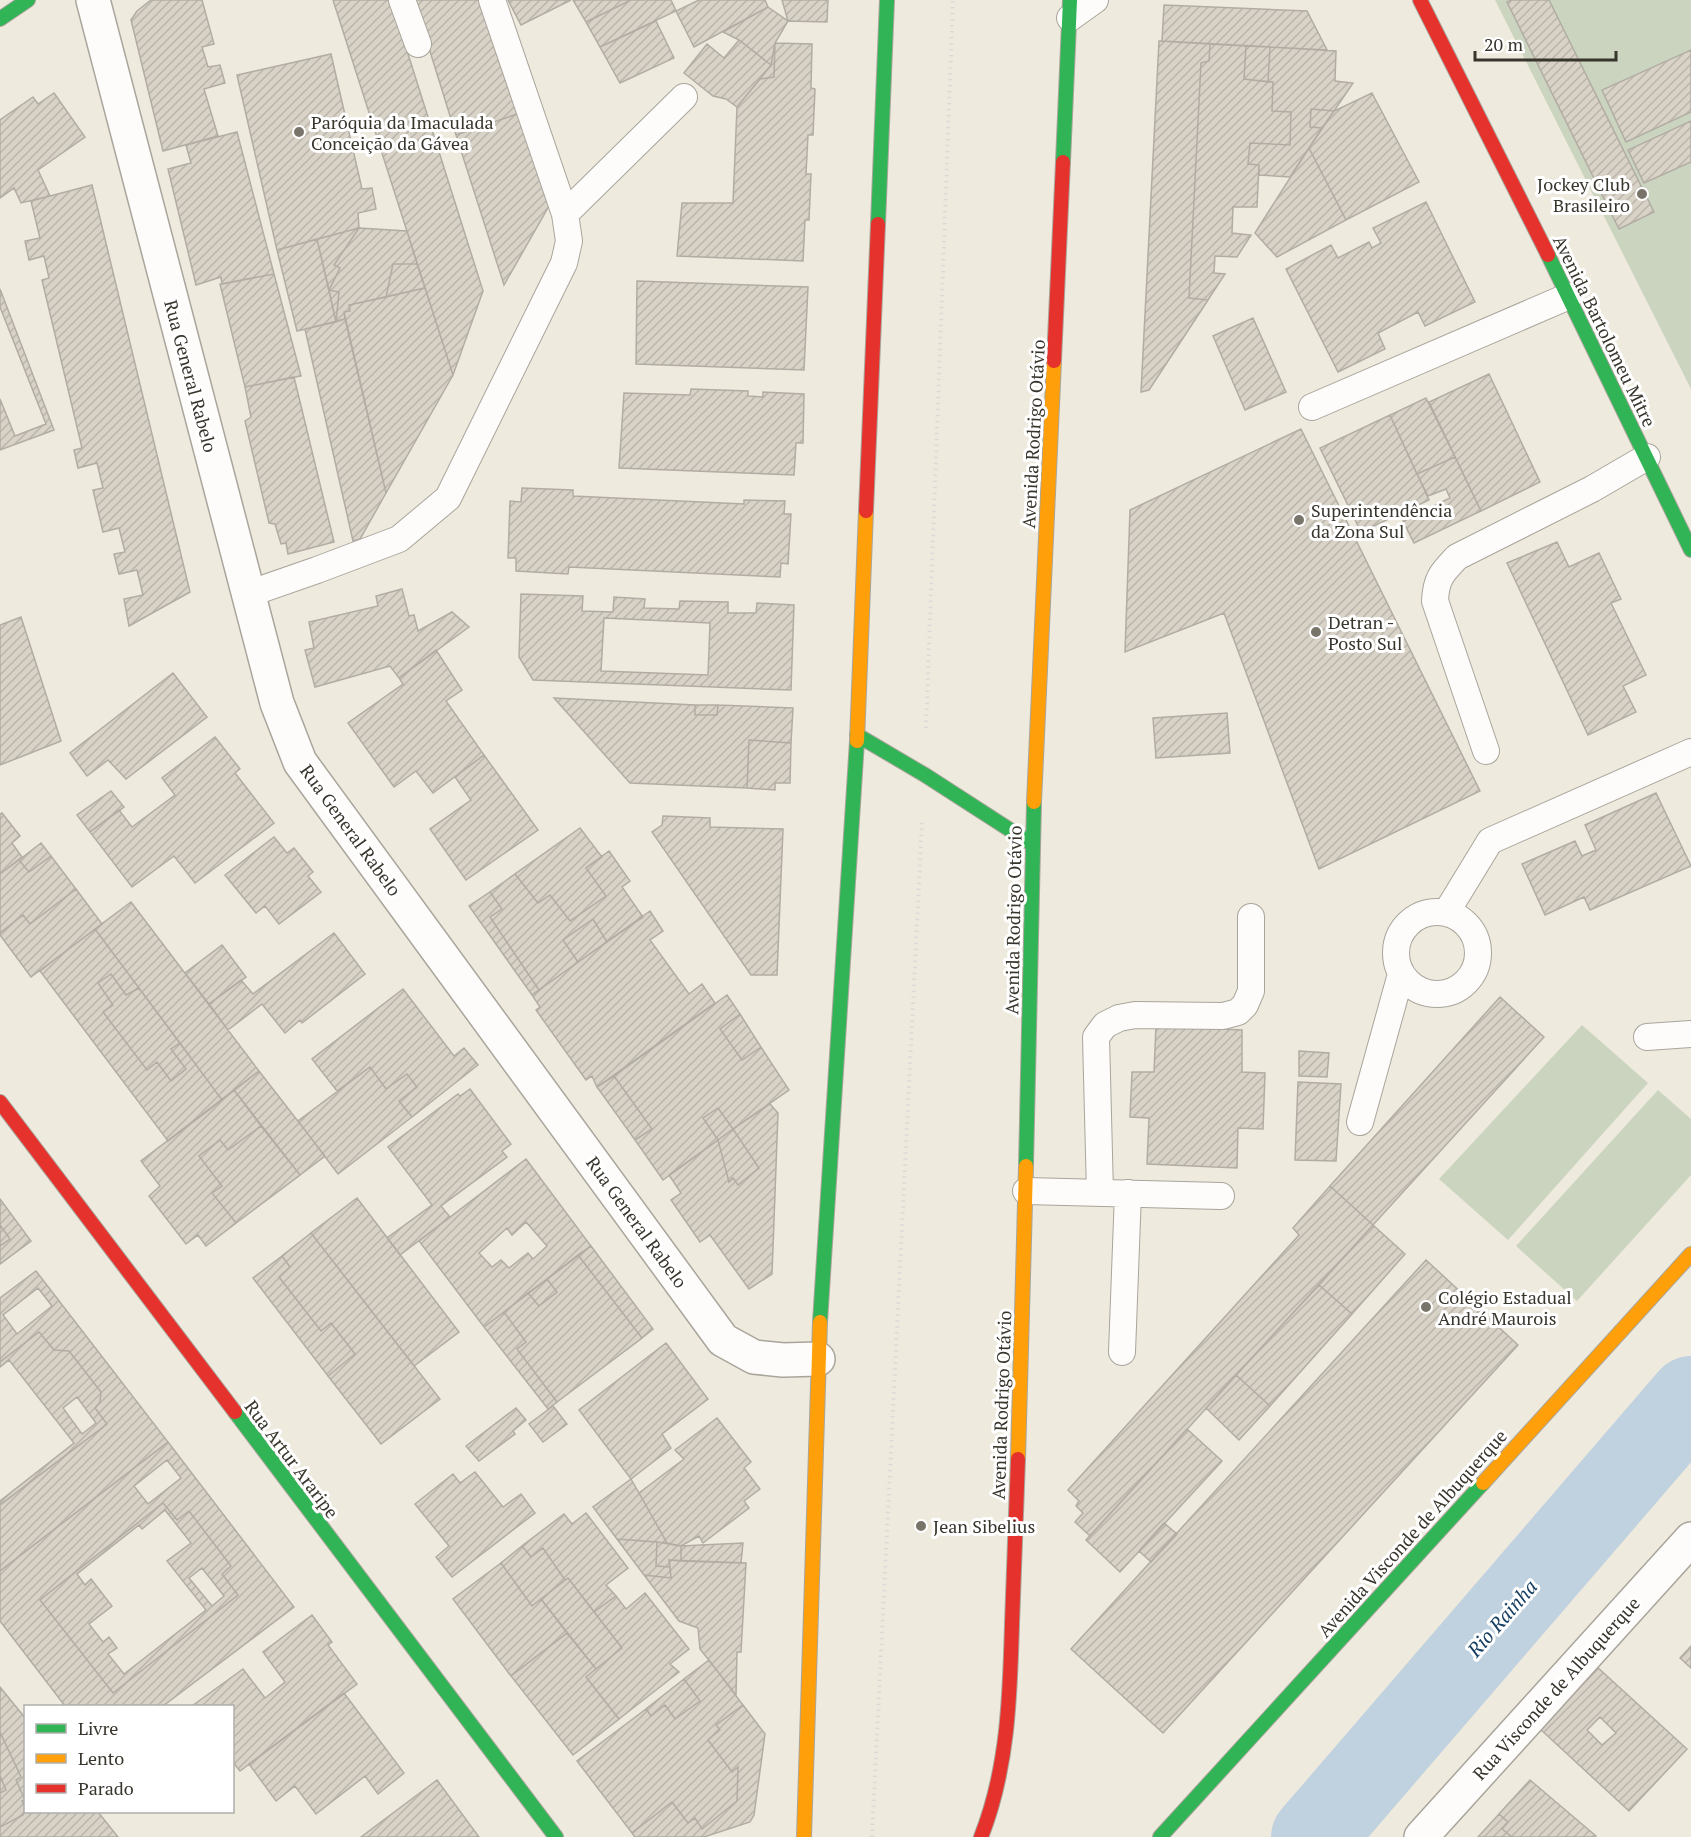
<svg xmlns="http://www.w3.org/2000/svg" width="1691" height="1837" viewBox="0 0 1691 1837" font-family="'PT Serif',serif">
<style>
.green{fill:#cbd4bf}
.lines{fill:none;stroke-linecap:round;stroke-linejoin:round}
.river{stroke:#c0d1df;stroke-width:84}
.building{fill:url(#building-hatch);stroke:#b2ada4;stroke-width:1.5;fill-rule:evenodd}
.lane-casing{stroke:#a9a59c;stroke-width:28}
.street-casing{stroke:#a9a59c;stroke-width:36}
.fast-casing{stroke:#a9a59c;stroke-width:16}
.slow-casing{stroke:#a9a59c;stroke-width:16}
.jam-casing{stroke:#a9a59c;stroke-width:16}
.path{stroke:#dbdad6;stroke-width:4;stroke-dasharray:1.5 4.5;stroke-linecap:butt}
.lane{stroke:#fdfcfa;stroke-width:26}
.street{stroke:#fdfcfa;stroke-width:33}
.fast{stroke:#30b455;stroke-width:14}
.slow{stroke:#ff9f0a;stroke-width:14}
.jam{stroke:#e5322d;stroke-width:14}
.poi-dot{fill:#78746a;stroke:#fff;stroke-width:2}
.labels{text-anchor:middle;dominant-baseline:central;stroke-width:6;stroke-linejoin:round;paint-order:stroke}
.poi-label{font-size:18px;fill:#38352c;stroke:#fff;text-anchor:start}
.street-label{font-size:18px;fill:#38352c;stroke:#fff}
.water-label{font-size:20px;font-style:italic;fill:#163f62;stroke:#fff}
</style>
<defs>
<pattern id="building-hatch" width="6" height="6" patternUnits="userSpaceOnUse" patternTransform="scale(1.5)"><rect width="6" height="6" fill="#d8d2c7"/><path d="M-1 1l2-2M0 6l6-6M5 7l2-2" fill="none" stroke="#bab5ab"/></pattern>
</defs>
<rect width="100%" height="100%" fill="#efeade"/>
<!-- green -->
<path class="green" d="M1495,0H1691V389Z
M1582,1025L1648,1083L1508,1240L1439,1179Z
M1658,1090L1691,1119V1175L1577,1301L1516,1246Z"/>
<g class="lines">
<!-- river -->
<path class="river" d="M1313,1837L1691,1398"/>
</g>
<!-- building -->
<path class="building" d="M151,0H202L214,44L202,47L208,67L220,65L225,83L204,89L218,136L163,151L131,20L137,11Z
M333,0H391L483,291L453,375Z
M414,0H485L520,113L456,135Z
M508,0H571L521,25Z
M573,0H631L586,22Z
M631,0H671L676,11L600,47L586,22Z
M699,0H765L768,7L694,47L676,11Z
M782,0H828L827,22L788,21Z
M1511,0H1549L1654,212L1619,229L1507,2Z
M1164,5L1307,11L1327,50L1162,41Z
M768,7L788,21L775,43L771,65L739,40L723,32Z
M656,21L674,58L620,83L600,47Z
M739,40L771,65L737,107L726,99L713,96L684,73L707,44L724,58Z
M1159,41L1210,44L1209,61L1201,63L1189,298L1208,300L1149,390L1141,392Z
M775,43L812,44L811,88L815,89L813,135H808L806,174H811L809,220H805L803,261L677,256L682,203H733L737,107L760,79L774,77Z
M775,43L774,77L760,79L771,65Z
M1210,44L1246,46L1244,79L1273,82L1272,111L1291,112L1290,145L1250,143L1248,164L1259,165L1257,207H1233L1232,233L1251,235L1237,257L1215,256L1214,273L1225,274L1208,300L1189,298L1201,63L1209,61Z
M1246,46L1270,47L1268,82L1244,79Z
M1270,47L1336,51L1335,81L1353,83L1334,111L1311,109L1310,127L1322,128L1290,177L1259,175V165L1248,164L1250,143L1290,145L1291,112L1272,111L1273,82H1268Z
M1691,50V112L1626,142L1602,90Z
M331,54L362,189L372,188L376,209L358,213L359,228L277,250L237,75Z
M54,93L85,137L38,170L50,196L21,203L14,188L0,198V120L33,97L38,104Z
M1372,93L1419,182L1346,220L1309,148L1334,111Z
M1311,109L1334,111L1322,128L1310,127Z
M520,113L549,206L504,285L456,135Z
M1691,121V162L1644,183L1628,150Z
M237,132L274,274L222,284L221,277L196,285L168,169L191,163L186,145Z
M1309,148L1346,220L1277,257L1255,233Z
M92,185L190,592L129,626L124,599L143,595L137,570L119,574L114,554L125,552L119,528L103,532L93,490L103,488L97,463L78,468L74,450L82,448L42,280L49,278L44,256L29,260L25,241L40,238L31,201Z
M1426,202L1475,302L1425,326L1418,312L1378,333L1385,349L1338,372L1286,269L1331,245L1338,258L1369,242L1372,248L1381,243L1373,228Z
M359,228L407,231L417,264H393L386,297L349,305L350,311L344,312L345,319L336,322L339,292L329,290L340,268L334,265Z
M359,228L334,265L340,268L329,290L317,239Z
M317,239L336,322L297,331L277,250Z
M393,264H417L425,288L386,297Z
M274,274L301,376L245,387L220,284Z
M637,281L808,287L804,370L636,364Z
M425,288L453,375L386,493L344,312L350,311L349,305Z
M0,289L54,430L0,450V399L15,436L46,424L0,307Z
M329,290L339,292L336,322Z
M1253,318L1286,392L1245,410L1213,336Z
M345,319L386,493L360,539L353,541L305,329Z
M1489,374L1540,482L1481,511L1429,402Z
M294,377L334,542L288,554L286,543L281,544L275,524L269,523L245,421L251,417L245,387Z
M691,389L748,391V396L763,397V392L804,394L803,443H796L794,475L619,468L624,393L690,395Z
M1426,398L1455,457L1417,474L1390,415Z
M1390,415L1429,500L1361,532L1320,448Z
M1301,429L1480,791L1319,869L1224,613L1125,652L1130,510Z
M1455,457L1481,511L1414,543L1403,521L1450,498L1446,489L1428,496L1417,474Z
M522,488L573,490V496L744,504V500L785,501L784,514H791L788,564L781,563L780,577L569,567L568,574L516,571V558H508L510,501L521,502Z
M1557,542L1569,567L1599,553L1621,599L1611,603L1646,675L1623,686L1636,712L1588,735L1507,563Z
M402,589L409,616L414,615L418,631L452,612L469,627L399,678L390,666L315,687L305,650L314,648L309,622L378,606L376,596Z
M521,594L583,596L582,611L613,612L614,597L645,599L644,608L679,609L680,601L728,602V613H756L757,603L794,605L791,690L533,680L519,657ZM604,618L710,623L708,675L601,671Z
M21,617L61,741L0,765V625Z
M436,650L462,690L446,701L484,755L433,793L416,771L394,787L348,723L403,684L399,678Z
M173,673L207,717L126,779L108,760L87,776L70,753Z
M554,698L695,705V715H717L718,705L793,708L791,743L749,740L747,788L630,783Z
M695,705H718L717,715H695Z
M1227,713L1230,753L1156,758L1153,718Z
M215,737L240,769L235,773L274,823L195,883L174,856L132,887L90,832L119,810L132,827L175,795L162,778Z
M749,740L791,743L790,783H775V790L747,788Z
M484,755L538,830L466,880L430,829L471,800L455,777Z
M111,791L124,807L90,832L77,815Z
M1656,793L1691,866L1590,910L1584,897L1545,915L1522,864L1575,841L1582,856L1596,850L1585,825Z
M2,813L20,836L12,843L22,857L0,874V814Z
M663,816L710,818V827L783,829L777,975H751L652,832L662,825Z
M580,828L602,857L586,868L606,896L570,921L550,895L538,903L515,874Z
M274,837L287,853L294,848L313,872L308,876L321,892L279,924L265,906L256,913L225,875Z
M41,843L51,856L29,872L19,860Z
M609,851L630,881L622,887L643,917L607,942L593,919L563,940L578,962L539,990L490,917L502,909L490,892L515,874L538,903L550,895L570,921L606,896L586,868Z
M51,856L76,889L30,924L23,915L0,933V874L19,860L29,872Z
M76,889L102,924L31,977L0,935V933L23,915L30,924Z
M490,892L502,909L490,917L539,990L532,995L469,906Z
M131,902L259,1071L222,1100L95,929Z
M650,911L663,931L650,940L689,994L702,984L715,1003L597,1087L592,1076L586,1080L536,1010L540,1007L532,995Z
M593,919L607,942L578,962L563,940Z
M95,929L139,988L126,995L111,974L98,983L113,1005L103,1012L147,1070L157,1062L171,1081L186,1069L171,1049L180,1043L222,1100L168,1141L40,971Z
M334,933L365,974L302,1023L300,1020L285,1033L262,1004L228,1030L209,1004L241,980L253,994Z
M222,945L246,977L209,1004L185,973Z
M111,974L126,995L139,988L180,1043L171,1049L186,1069L171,1081L157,1062L147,1070L103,1012L113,1005L98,983Z
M403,989L454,1056L464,1048L478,1065L412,1117L399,1101L417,1087L407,1074L386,1089L370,1067L337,1091L312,1059Z
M727,995L740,1014L720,1029L742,1060L761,1047L789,1090L733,1129L718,1108L703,1118L718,1140L663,1180L635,1140L652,1129L614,1076Z
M1500,997L1544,1037L1373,1225L1330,1186Z
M740,1014L761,1047L742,1060L720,1029Z
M1156,1026L1242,1030V1072L1265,1073L1263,1129L1238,1128L1237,1168L1147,1164L1149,1118L1130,1117L1132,1072H1154Z
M1299,1051L1329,1053L1327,1077L1299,1076Z
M370,1067L386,1089L407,1074L417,1087L399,1101L412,1117L338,1174L298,1121Z
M259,1071L325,1156L300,1175L234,1090Z
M614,1076L652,1129L635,1140L597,1087Z
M1298,1082L1341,1084L1336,1161L1295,1160Z
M470,1089L511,1144L502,1151L507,1157L441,1206L450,1217L400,1255L387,1238L432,1205L388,1147L458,1094L460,1096Z
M234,1090L261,1126L228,1150L220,1140L199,1156L222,1186L212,1193L236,1223L206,1246L198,1235L186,1244L149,1196L160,1186L141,1161Z
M770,1104L778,1113L772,1274L749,1289L710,1235L700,1242L671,1200L681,1193L669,1175L718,1140L729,1182L733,1178L738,1185L759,1168L733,1129Z
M718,1108L733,1129L718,1140L703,1118Z
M261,1126L300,1175L236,1223L212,1193L222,1186L199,1156L220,1140L228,1150Z
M733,1129L759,1168L738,1185L733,1178L729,1182L718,1140Z
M526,1159L591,1246L484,1327L419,1241ZM526,1222L547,1246L533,1259L528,1253L509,1268L501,1260L492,1267L479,1253L507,1228L512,1235Z
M1330,1186L1373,1225L1090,1536L1075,1522L1083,1513L1076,1506L1079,1501L1068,1490L1299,1235L1293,1228Z
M357,1198L459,1332L414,1366L311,1233Z
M0,1199L31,1241L0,1264V1246L10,1239L0,1225Z
M0,1225L10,1239L0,1246Z
M1373,1225L1405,1254L1352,1314L1319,1285Z
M311,1233L440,1399L381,1444L328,1376L355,1354L331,1323L321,1331L279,1277L290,1267L282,1256Z
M591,1246L653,1329L642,1338L578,1255Z
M578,1255L642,1338L557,1402L517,1349L526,1342L504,1312L528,1293L539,1306L557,1292L547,1279Z
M282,1256L290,1267L279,1277L321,1331L331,1323L355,1354L328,1376L253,1278Z
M1426,1260L1518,1345L1163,1733L1071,1649Z
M36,1271L168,1442L0,1571V1505L107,1424L95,1408L100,1402L101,1392L69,1351L54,1350L39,1332L0,1362V1298ZM38,1288L52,1306L17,1334L3,1315Z
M547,1279L557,1292L539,1306L528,1293Z
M1319,1285L1352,1314L1270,1406L1236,1375Z
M504,1312L526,1342L517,1349L557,1402L548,1409L484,1327Z
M39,1332L54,1350L69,1351L101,1392L100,1402L95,1408L107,1424L0,1505V1501L74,1443L9,1360L0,1367V1362ZM77,1397L96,1423L82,1434L63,1408Z
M666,1343L708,1399L662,1434L671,1448L631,1479L579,1410Z
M1236,1375L1270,1406L1239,1440L1206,1408Z
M553,1406L567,1424L543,1442L529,1424Z
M516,1408L526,1420L513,1431L515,1434L479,1461L466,1446Z
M717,1418L751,1462L744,1468L760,1489L744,1501L749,1508L703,1543L699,1536L681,1546L667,1543L639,1493L684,1459L675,1450Z
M1187,1429L1222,1461L1120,1572L1086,1540Z
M168,1442L294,1607L163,1706H65L0,1621V1571ZM167,1460L181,1478L148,1504L134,1486ZM163,1503L177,1520L189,1511L231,1566L222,1574L238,1595L113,1693L40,1600Z
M475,1472L503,1507L521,1494L535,1513L452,1577L436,1557L449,1546L415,1504L453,1474L460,1483Z
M631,1479L639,1493L667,1543L617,1539L593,1507Z
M163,1503L177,1520L189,1511L231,1566L222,1574L238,1595L113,1693L40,1600ZM165,1510L191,1543L167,1561L206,1610L124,1674L108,1654L117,1648L109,1637L103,1642L89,1624L112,1606L91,1579L85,1585L77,1574L139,1525L142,1529ZM202,1568L224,1596L212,1606L189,1578Z
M586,1513L628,1568L606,1585L616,1596L594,1612L568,1578L565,1580L543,1548L531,1557L522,1546L564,1514L572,1524Z
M1164,1523L1177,1534L1151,1562L1139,1551Z
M617,1539L657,1542L656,1566L670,1567L671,1578L644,1575Z
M657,1542L681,1546V1561L669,1560L670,1567L656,1566Z
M743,1543L741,1563L681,1561V1546Z
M522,1546L531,1557L543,1548L565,1580L532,1606L501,1563Z
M669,1560L746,1563L741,1652H737L736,1695L700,1649L698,1628L679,1621L644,1575L671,1578Z
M501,1563L532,1606L541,1599L567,1633L511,1676L453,1599Z
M568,1578L622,1648L596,1669L541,1599Z
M645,1593L689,1649L670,1664L679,1672L619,1719L586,1677L622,1648L594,1612L616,1596L626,1609Z
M312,1615L332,1642L328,1645L357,1684L240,1771L232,1761V1706H192L243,1669L265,1698L285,1682L263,1652Z
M567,1633L596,1669L586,1677L619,1719L573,1755L511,1676Z
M1691,1646V1668L1680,1658Z
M709,1660L743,1705L716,1725L720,1730L708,1740L732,1772L738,1767L737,1801L702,1829L695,1818L688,1823L672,1802L632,1833L577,1761L646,1709L651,1716L665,1705L675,1719L700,1701L684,1679Z
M1596,1666L1687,1749L1629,1811L1539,1728ZM1600,1717L1616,1733L1602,1745L1587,1730Z
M684,1679L700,1701L675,1719L665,1705L651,1716L646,1709Z
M0,1687L26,1719V1812H98L118,1837H0V1827L23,1815L25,1808L22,1801L25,1800L16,1780L21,1777L0,1732Z
M344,1693L404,1773L378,1794L365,1776L316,1814L295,1786L276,1801L249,1764Z
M743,1705L765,1734L754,1815L750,1822L704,1837H635L632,1833L672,1802L688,1823L695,1818L702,1829L737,1801L738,1767L732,1772L708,1740L720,1730L716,1725Z
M0,1732L21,1777L16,1780L25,1800L22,1801L25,1808L23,1815L0,1827V1793L6,1790L0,1776Z
M0,1776L6,1790L0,1793Z
M437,1780L479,1837H361Z
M1530,1780L1596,1836L1595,1837H1512L1502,1829L1508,1822L1499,1814Z
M1499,1814L1508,1822L1502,1829L1512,1837H1478Z"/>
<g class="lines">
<!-- lane casing -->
<g class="lane-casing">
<path id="lane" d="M402,0L418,44
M1070,18L1095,0
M565,214L684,97
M1312,407L1569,296
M248,594L317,570L399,539L448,498L564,263L569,241L565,214L492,0
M1486,751L1435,601C1436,578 1442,573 1457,557L1592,489L1647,457
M1396 953a41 41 0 1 1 82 0a41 41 0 1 1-82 0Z
M1446,913L1490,841L1691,752
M1647,1037L1691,1034
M1360,1122L1401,974
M1026,1191L1221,1196
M1100,1193L1096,1037L1105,1025L1119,1018L1135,1015L1223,1016L1238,1012L1245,1005L1251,991V917
M1122,1352L1128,1193"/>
</g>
<!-- street casing -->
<g class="street-casing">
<path id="street" d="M93,0L277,703L300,762L723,1340L754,1357L783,1360L818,1359
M1421,1837L1691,1539"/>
</g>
<!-- fast casing -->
<g class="fast-casing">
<path id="fast" d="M0,19L28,0
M1063,162L1070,0
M878,224L887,0
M1548,255L1691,550
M857,735L925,775L1032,844
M1026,1166L1034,802
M820,1322L857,741
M235,1412L556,1837
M1160,1837L1483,1483"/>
</g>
<!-- slow casing -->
<g class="slow-casing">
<path id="slow" d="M857,741L866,511
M1034,802L1054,361
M1018,1459L1026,1166
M1483,1483L1691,1254
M804,1837L820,1322"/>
</g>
<!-- jam casing -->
<g class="jam-casing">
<path id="jam" d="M1420,0L1548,255
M1054,361L1063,162
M866,511L878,224
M0,1102L235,1412
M981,1837C1008,1769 1010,1696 1012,1624C1014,1569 1016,1514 1018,1459"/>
</g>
<!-- path -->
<path class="path" d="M926,728L953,0
M872,1837L922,822"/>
<!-- lane -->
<use href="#lane" class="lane"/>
<!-- street -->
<use href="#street" class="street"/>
<!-- fast -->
<use href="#fast" class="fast"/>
<!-- slow -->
<use href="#slow" class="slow"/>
<!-- jam -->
<use href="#jam" class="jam"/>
</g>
<!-- markers -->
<g class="poi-dot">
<circle cx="299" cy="132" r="6"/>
<circle cx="1642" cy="194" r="6"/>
<circle cx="1299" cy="520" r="6"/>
<circle cx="1316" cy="632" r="6"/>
<circle cx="1426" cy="1307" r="6"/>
<circle cx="921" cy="1526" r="6"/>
</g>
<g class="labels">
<!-- poi labels -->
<g class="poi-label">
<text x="311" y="122">Paróquia da Imaculada<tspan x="311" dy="21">Conceição da Gávea</tspan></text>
<text x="1630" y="184" text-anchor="end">Jockey Club<tspan x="1630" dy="21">Brasileiro</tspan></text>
<text x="1311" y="510">Superintendência<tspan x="1311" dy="21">da Zona Sul</tspan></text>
<text x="1328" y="622">Detran -<tspan x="1328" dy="21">Posto Sul</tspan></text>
<text x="1438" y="1297">Colégio Estadual<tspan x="1438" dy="21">André Maurois</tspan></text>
<text x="933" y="1526">Jean Sibelius</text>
</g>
<!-- street labels -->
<g class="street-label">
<text transform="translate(1605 331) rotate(64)">Avenida Bartolomeu Mitre</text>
<text transform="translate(191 376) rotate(75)">Rua General Rabelo</text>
<text transform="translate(1033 434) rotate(-87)">Avenida Rodrigo Otávio</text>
<text transform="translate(351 830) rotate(54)">Rua General Rabelo</text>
<text transform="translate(1013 920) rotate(-89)">Avenida Rodrigo Otávio</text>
<text transform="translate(637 1222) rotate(54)">Rua General Rabelo</text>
<text transform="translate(1001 1405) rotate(-88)">Avenida Rodrigo Otávio</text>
<text transform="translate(292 1459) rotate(53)">Rua Artur Araripe</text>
<text transform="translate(1412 1533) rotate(-48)">Avenida Visconde de Albuquerque</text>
<text transform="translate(1556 1688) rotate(-48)">Rua Visconde de Albuquerque</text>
</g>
<!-- water labels -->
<g class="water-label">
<text transform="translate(1502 1618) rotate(-49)">Rio Rainha</text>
</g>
</g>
<!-- legend -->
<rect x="24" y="1705" width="210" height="108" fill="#ffffff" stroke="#afaeab" stroke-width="1.5"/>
<rect x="36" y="1724" width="30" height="9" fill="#30b455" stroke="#afaeab" stroke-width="1.5"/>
<text x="78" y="1735" font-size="18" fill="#38352c">Livre</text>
<rect x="36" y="1754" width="30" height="9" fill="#ff9f0a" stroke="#afaeab" stroke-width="1.5"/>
<text x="78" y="1765" font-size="18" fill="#38352c">Lento</text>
<rect x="36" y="1784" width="30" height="9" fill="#e5322d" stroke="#afaeab" stroke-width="1.5"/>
<text x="78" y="1795" font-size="18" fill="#38352c">Parado</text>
<!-- scale -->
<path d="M1475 51v9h141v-9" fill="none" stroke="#38352c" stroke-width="3"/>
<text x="1484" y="51" font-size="18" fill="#38352c" stroke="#ffffff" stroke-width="4.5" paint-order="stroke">20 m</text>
</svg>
